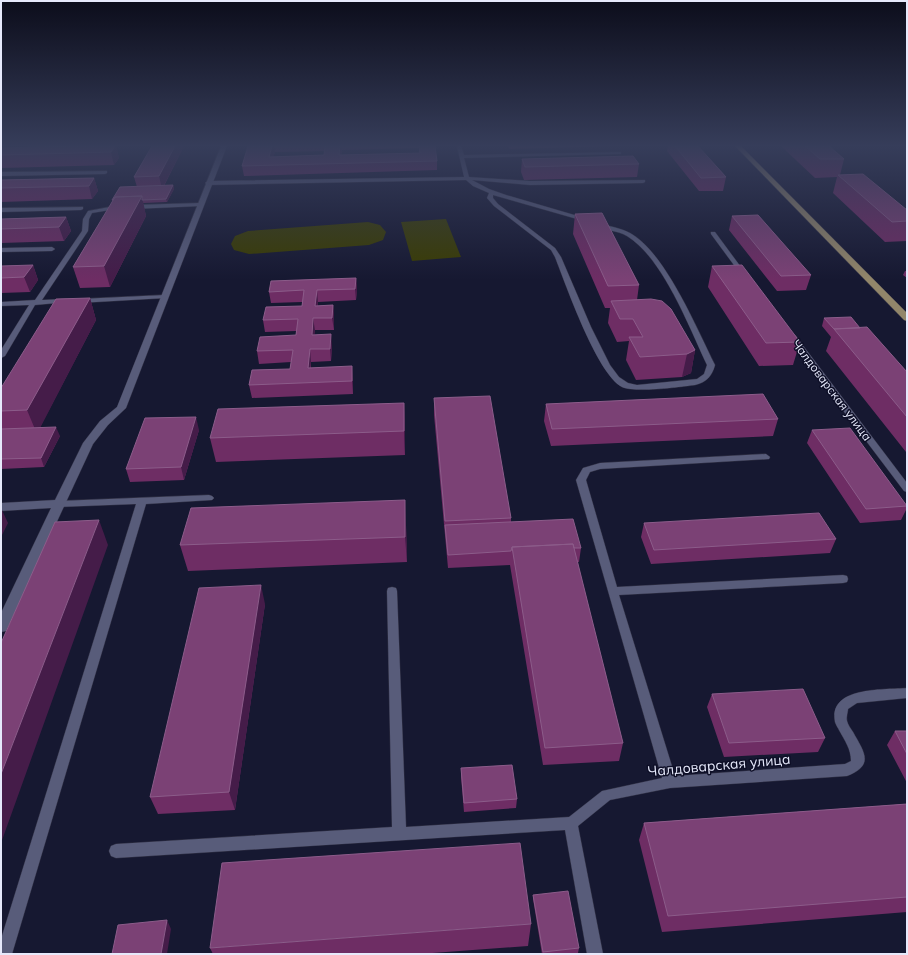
<svg xmlns="http://www.w3.org/2000/svg" width="908" height="955" viewBox="0 0 908 955" font-family="Mulish,sans-serif">
<style>
.green{fill:#3a3c00}
.lines{fill:none;stroke-linecap:round;stroke-linejoin:round}
.service-casing{stroke:#313145;stroke-width:1}
.minor-casing{stroke:#313145;stroke-width:1}
.primary-casing{stroke:#313145;stroke-width:1}
.service{fill:#585c7a;fill-rule:evenodd}
.minor{fill:#585c7a;fill-rule:evenodd}
.primary{fill:#92866a;fill-rule:evenodd}
.wall{fill:#6e2d64;fill-rule:evenodd}
.shaded-wall{fill:#451c49}
.building{fill:#7b4175;stroke:#8c5c8a}
.labels{text-anchor:middle;dominant-baseline:central;stroke-width:3;stroke-linejoin:round;paint-order:stroke}
.street-label{font-size:12px;fill:#e6e9fb;stroke:#0e0f27}
.near-street-label{font-size:14px;fill:#e6e9fb;stroke:#0e0f27}
</style>
<rect width="100%" height="100%" fill="#161831"/>
<!-- green -->
<path class="green" d="M446,219L461,257L412,261L401,222Z
M368,222L380,225L386,232L383,240L369,245L249,254L234,250L231,244L235,236L248,231Z"/>
<g class="lines">
<!-- service casing -->
<g class="service-casing">
<path id="service" d="M457,146H461L464,155L621,152V154H619L464,158L469,177L530,181L645,180V182L643,183L530,185L472,180L489,189L506,195L588,219V221H584L493,195V198L498,204L555,248L561,257L591,327L610,365L619,377L628,383L637,385L697,379L704,374L707,365C689,327 663,258 627,236C617,230 604,231 595,225L598,223C608,226 621,228 630,233C665,252 697,329 715,365C712,376 707,382 695,385C679,387 636,393 622,387C597,374 566,285 555,257L551,250L494,206L487,198L489,193L473,186L466,180L208,185L205,183L208,181L464,177Z
M107,171V173L105,174L1,176V172Z
M199,203L201,204V206L133,209L130,207L133,205Z
M120,205L122,206V208L92,213L89,219L88,231L42,300L66,299L68,300V302L35,305L5,356L1,358V350L29,305L1,306V302L35,300L82,231L83,219L88,211Z
M83,207V209L81,210L1,212V208Z
M711,232H715L746,274V276H742L711,234Z
M1,248L52,247L55,249L52,251L1,252Z
M164,295L167,297L166,298L79,303L76,301L79,299Z
M789,335H795L907,483V492L904,491L789,339Z
M766,454L770,457L769,459L600,469L590,472L586,480L617,587L843,575L847,576L848,579L847,582L843,583L619,595L675,776L845,764L851,761C851,749 845,741 839,730C838,728 836,725 835,722C828,686 884,690 907,688V698L857,703L848,709C848,712 846,717 847,721C848,725 851,729 853,732C864,752 875,765 847,776L670,788L610,800L578,826L603,954H587L565,830L116,858L111,856L109,851L111,846L116,844L392,827L387,591L388,588L392,587L396,588L397,591L406,827L569,817L602,791L662,778L576,480L583,468L600,463Z
M209,495L212,496L214,498L212,500L146,504L12,954H1V939L136,504L58,507L53,504L58,501Z"/>
</g>
<!-- minor casing -->
<g class="minor-casing">
<path id="minor" d="M221,146H227L126,408L108,425L93,444L8,627L6,631L1,632V613L51,508L1,511V503L55,500L83,443L100,421L117,407Z"/>
</g>
<!-- primary casing -->
<g class="primary-casing">
<path id="primary" d="M735,146H741L907,313V321L904,320Z"/>
</g>
<!-- service -->
<use href="#service" class="service"/>
<!-- minor -->
<use href="#minor" class="minor"/>
<!-- primary -->
<use href="#primary" class="primary"/>
</g>
<!-- wall -->
<path class="wall" d="M75,146H116L119,158L114,165L1,168V148Z
M152,146H184L164,186L173,185L174,189L167,202L143,203L146,216L110,287L80,288L73,267L112,202V200L137,187L134,177Z
M248,146H435L437,161V170L244,176L242,166ZM419,148V153L341,155L342,150ZM325,151L324,155L273,157L275,152Z
M508,146H614L509,149Z
M668,146H698L726,177L723,191H699L667,151Z
M781,146H829L844,159L840,175L907,210V241L885,242L833,193L837,177L815,178Z
M522,159L639,164L637,177L524,180L521,172Z
M94,178L98,191L92,199L1,202V180Z
M575,214L639,285L637,300L695,350L691,373L682,377L636,380L626,360L629,341L617,342L608,323L610,308H605L573,234Z
M732,216L811,275L806,290L777,291L729,230Z
M66,217L71,231L64,241L1,243V219Z
M33,265L38,280L30,292L1,293V266Z
M712,266L800,342L793,365L759,366L708,287Z
M905,271H907V278L903,275Z
M356,278L357,290L356,300L318,302V306L333,305L334,317V330H315L314,335L332,346L331,361L311,362V368L353,379V394L252,398L249,385L290,369L291,362L259,364L257,351L296,335V331L265,332L263,320L302,306V302L271,303L269,292Z
M90,298L96,320L40,427L60,436L44,467L1,469V388Z
M824,318L860,328L907,372V452H906L826,351L831,337L822,326Z
M434,398L511,518V522L581,548L579,562H577L623,743L619,761L543,765L510,565L448,568L434,415Z
M404,403L405,455L216,462L210,438Z
M546,404L778,419L773,436L551,446L544,421Z
M199,430L184,480L130,482L126,469Z
M812,430L907,506V508L901,520L860,523L807,443Z
M644,523L836,539L830,553L651,564L641,537Z
M406,525L407,562L188,571L180,545Z
M265,604L235,810L158,814L150,797Z
M712,694L825,738L818,752L724,757L707,707Z
M895,731H907V783L887,745Z
M461,768L517,799L516,808L464,812L461,777Z
M907,804V912L662,932L639,840L644,823Z
M533,895L579,948L578,953L564,954H542L533,899Z
M531,924L528,946L419,954H213L210,948Z"/>
<!-- shaded-wall -->
<path class="shaded-wall" d="M115,146H116L119,158L114,165L111,152Z
M175,146H184L162,189L159,176Z
M272,146H274L275,152L271,165L269,157Z
M340,146H341L342,150L340,165L339,155Z
M94,178L98,191L92,199L89,186Z
M173,185L174,189L167,202L166,199Z
M142,196L146,216L110,287L104,266Z
M66,217L71,231L64,241L59,227Z
M33,265L38,280L30,292L24,277Z
M356,278L357,290L356,300L355,289Z
M317,290L318,302L317,318L315,306Z
M90,298L96,320L37,434L27,410Z
M333,305L334,317V330L332,318Z
M313,318L315,330L313,347L312,335Z
M331,334L332,346L331,361L330,349Z
M310,349L311,362L309,381L308,368Z
M695,350L691,373L682,377L687,354Z
M352,366L353,379V394L352,381Z
M404,403L405,427V455L404,431Z
M196,417L199,430L184,480L181,467Z
M56,427L60,436L44,467L41,458Z
M405,500L406,525L407,562L405,537Z
M1,508L8,523L1,537Z
M99,520L108,545L1,843V774Z
M261,585L265,604L235,810L229,792Z
M167,920L171,929L167,954H161Z"/>
<!-- building -->
<path class="building" d="M75,146H115L111,152L1,155V148Z
M152,146H175L159,176L134,177Z
M248,146H272L269,157L324,155L325,146H340L339,155L420,153L419,146H435L437,161L242,166Z
M675,146H698L726,177L701,178Z
M805,146H829L844,159H820Z
M633,156L639,164L525,167L522,159Z
M863,174L907,210V221L892,222L838,175Z
M94,178L89,186L1,188V180Z
M173,185L166,199L142,200V196L115,197L113,200H112L120,187Z
M142,196L104,266L73,267L115,197Z
M602,213L639,285L608,286L575,214Z
M758,215L811,275L781,276L732,216Z
M66,217L59,227L1,229V219Z
M33,265L24,277L1,278V266Z
M742,265L800,342L766,343L712,266Z
M356,278L355,289L317,290L315,306L333,305L332,318H313L312,335L331,334L330,349H310L308,368L352,366V381L249,385L252,370L290,369L293,350L257,351L260,337L296,335L298,319L263,320L266,307L302,306L304,290L269,292L271,281Z
M90,298L27,410L1,411V388L56,299Z
M651,299L662,301L671,309L695,350L687,354L640,357L629,337H643L633,319H620L611,301Z
M851,317L860,328L834,329L824,318Z
M867,327L907,372V417L834,329Z
M763,394L778,419L552,429L546,404Z
M490,396L511,518L445,521L434,398Z
M404,403V431L210,438L218,409Z
M196,417L181,467L126,469L145,418Z
M56,427L41,458L1,459V429Z
M850,428L907,506L866,509L812,430Z
M405,500V537L180,545L191,508Z
M819,513L836,539L654,550L644,523Z
M573,519L581,548H574L573,544L512,547L511,551L448,555L445,525Z
M99,520L1,774V643L55,522Z
M573,544L623,743L545,748L512,547Z
M261,585L229,792L150,797L199,588Z
M803,689L825,738L729,743L712,694Z
M895,731H907V754Z
M512,765L517,799L464,803L461,768Z
M907,804V897L668,916L644,823Z
M520,843L531,924L210,948L222,863Z
M568,891L579,948L543,952L533,895Z
M167,920L161,954H112L118,925Z"/>
<!-- sky -->
<linearGradient id="sky" x2="0" y2="1"><stop stop-color="#0c0d1b"/><stop offset="0.52" stop-color="#363d5a"/><stop offset="1" stop-color="#363d5a" stop-opacity="0"/></linearGradient>
<rect width="908" height="280" fill="url(#sky)"/>
<g class="labels">
<!-- street labels -->
<g class="street-label">
<text transform="translate(832 390) rotate(53)">Чалдоварская улица</text>
</g>
<!-- near-street labels -->
<g class="near-street-label">
<text transform="translate(719 765) rotate(-5)">Чалдоварская улица</text>
</g>
</g>
<!-- border -->
<rect width="908" height="955" fill="none" stroke="#e6e9fb" stroke-width="4"/>
</svg>
